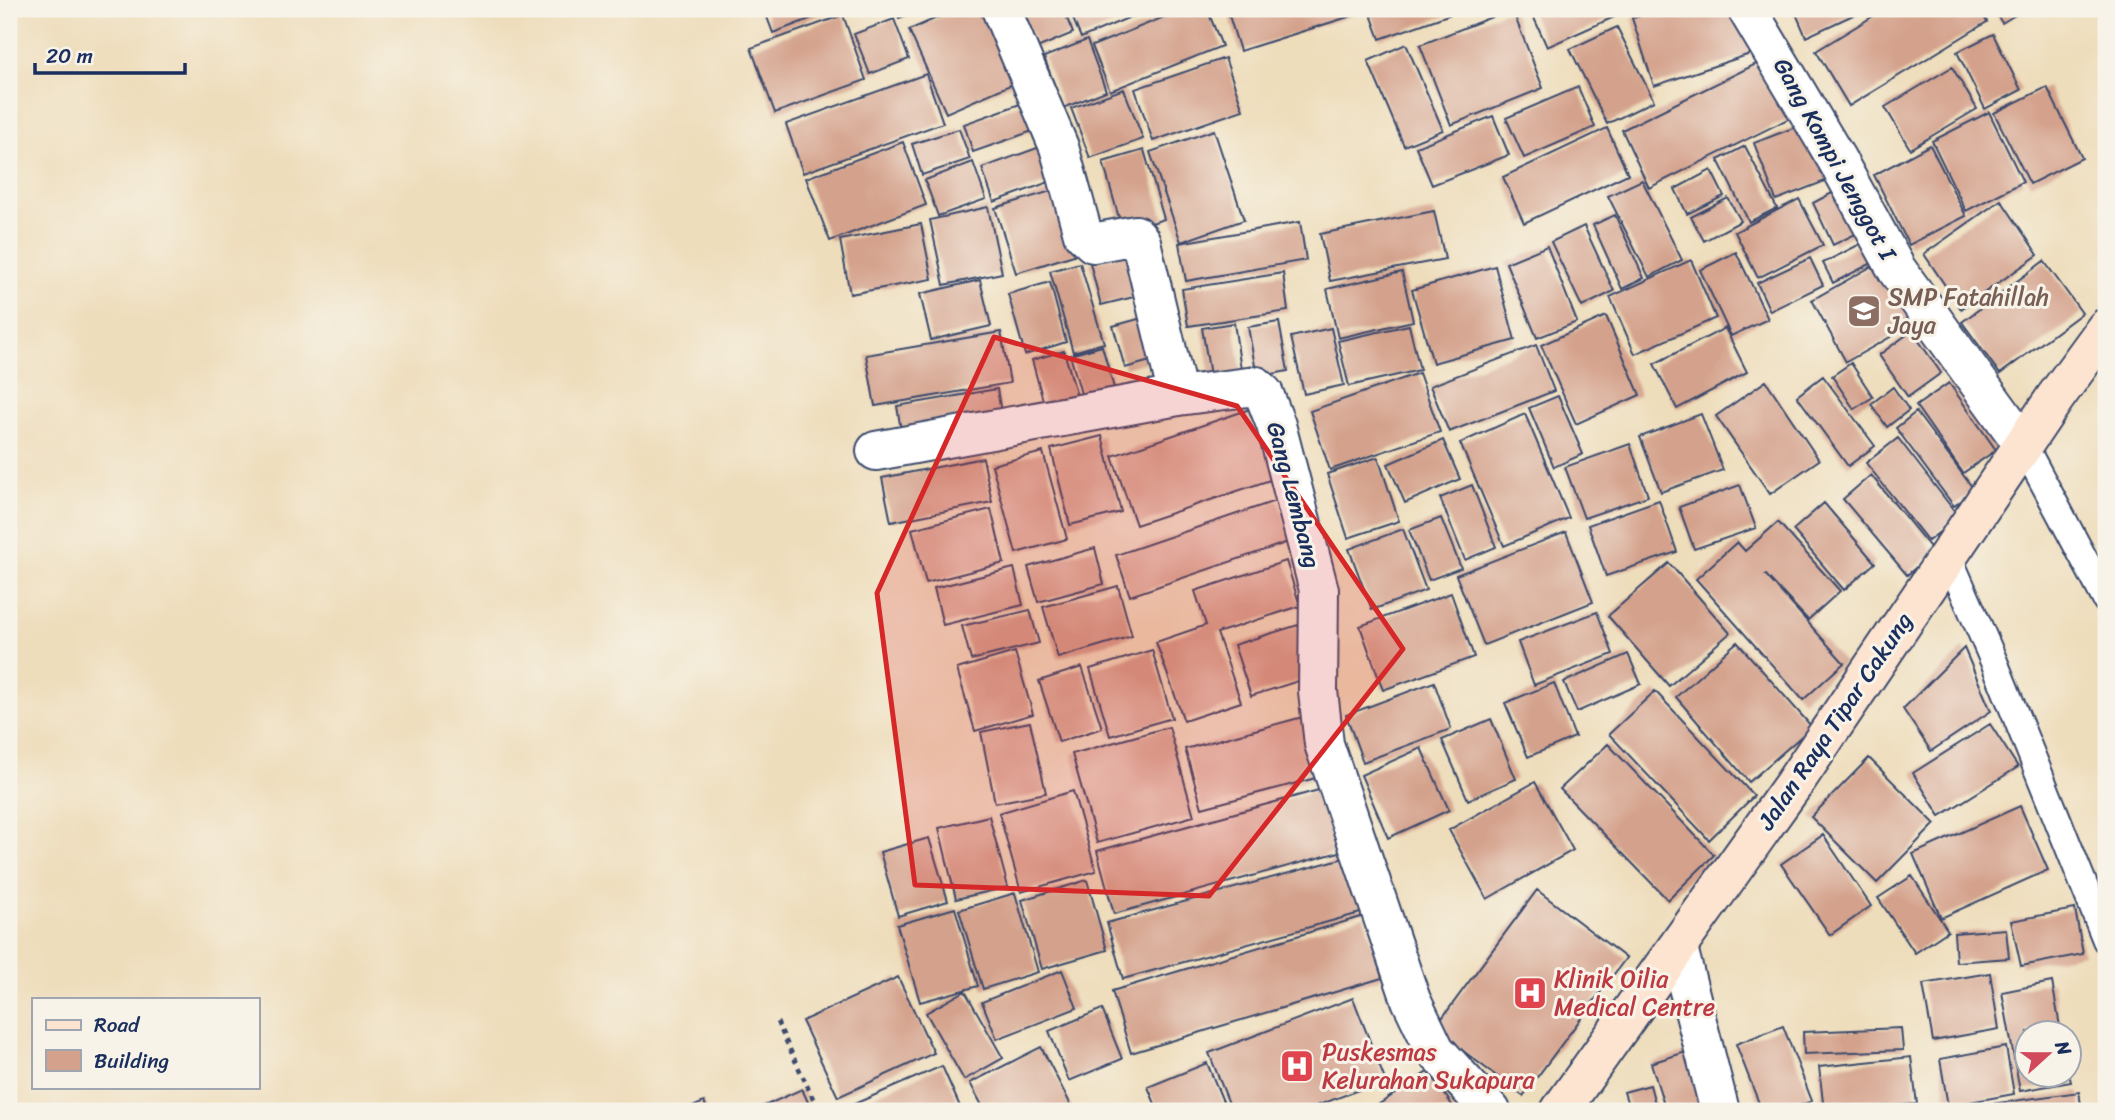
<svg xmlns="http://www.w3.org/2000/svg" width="2115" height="1120" viewBox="0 0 2115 1120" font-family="Sriracha,sans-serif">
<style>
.building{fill:#d4a28c}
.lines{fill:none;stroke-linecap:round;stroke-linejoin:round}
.lane-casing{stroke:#3b496c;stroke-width:30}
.street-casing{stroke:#3b496c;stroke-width:42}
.secondary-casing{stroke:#3b496c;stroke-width:42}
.path{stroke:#3b496c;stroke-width:4.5;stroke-dasharray:5 5;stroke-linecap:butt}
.lane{stroke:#fff;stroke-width:26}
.street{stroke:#fff;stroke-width:38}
.secondary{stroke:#fde4d0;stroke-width:38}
.marked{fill:#d62828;fill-opacity:0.2;stroke:#d62828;stroke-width:5;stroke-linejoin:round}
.labels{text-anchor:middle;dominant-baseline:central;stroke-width:6;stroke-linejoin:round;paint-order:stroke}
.street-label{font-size:24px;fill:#1b2f5e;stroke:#f7f3e8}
.education-label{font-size:24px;fill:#785e54;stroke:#f7f3e8;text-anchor:start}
.health-label{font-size:24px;fill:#be3a42;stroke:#f7f3e8;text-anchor:start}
</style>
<rect width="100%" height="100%" fill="#f7f3e8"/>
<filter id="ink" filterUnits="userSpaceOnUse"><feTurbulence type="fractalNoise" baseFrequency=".0143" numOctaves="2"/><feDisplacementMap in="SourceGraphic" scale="14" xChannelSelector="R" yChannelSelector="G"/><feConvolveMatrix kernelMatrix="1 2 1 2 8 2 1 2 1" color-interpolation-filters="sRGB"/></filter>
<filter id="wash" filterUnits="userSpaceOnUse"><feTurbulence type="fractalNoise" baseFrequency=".00686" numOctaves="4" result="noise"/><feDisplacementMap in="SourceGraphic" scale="28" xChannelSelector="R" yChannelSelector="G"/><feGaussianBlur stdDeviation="1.57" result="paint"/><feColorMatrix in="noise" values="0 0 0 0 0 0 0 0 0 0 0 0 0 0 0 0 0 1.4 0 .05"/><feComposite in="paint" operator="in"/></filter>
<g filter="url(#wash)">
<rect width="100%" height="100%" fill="#edb"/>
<g id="blocks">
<!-- building -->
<path class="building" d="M764,9H836L773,33Z
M896,9H924L899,18Z
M957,9H994L1024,79L946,113L909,30Z
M1029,9H1063L1073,33L1037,48L1022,11Z
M1069,9H1124L1128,18L1081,38Z
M1128,9H1152L1132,17Z
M1184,9H1207L1222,46L1110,91L1092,46Z
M1227,9H1363L1364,12L1240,51Z
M1369,9H1465L1380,39Z
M1512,9L1543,88L1451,125L1420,45Z
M1530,9H1632L1547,47Z
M1658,9H1738L1753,53L1654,86L1632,18Z
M1794,9H1866L1806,37Z
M1885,9H1979L1987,22L1849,106L1816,51Z
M1993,9H2025L2002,23Z
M843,15L866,80L775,113L751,48Z
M894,19L909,59L870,74L854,34Z
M1617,27L1654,101L1607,124L1570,49Z
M1993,34L2021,90L1985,109L1957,52Z
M1087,40L1106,91L1063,108L1044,57Z
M1406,44L1443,130L1404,146L1368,61Z
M1225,58L1243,110L1153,141L1135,89Z
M1762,61L1790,118L1649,188L1622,130Z
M1952,67L1977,109L1910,149L1885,107Z
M926,74L943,123L803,173L786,124Z
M1578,87L1595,127L1524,158L1506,118Z
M2047,87L2082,158L2030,184L1994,113Z
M1124,89L1143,139L1090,158L1071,108Z
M1034,99L1044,127L973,152L964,124Z
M1989,112L2023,182L1966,211L1932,141Z
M1493,116L1509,155L1432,185L1416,147Z
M1806,123L1828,180L1776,200L1754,143Z
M1607,128L1628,174L1524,223L1503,177Z
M959,129L970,159L922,175L912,144Z
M1214,130L1244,220L1181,242L1150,152Z
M903,142L926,205L830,241L806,178Z
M1051,143L1063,177L994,202L982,168Z
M1930,145L1966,216L1909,245L1874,175Z
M1745,146L1777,208L1749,222L1718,160Z
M1144,150L1164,219L1123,232L1103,162Z
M973,162L986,199L938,216L925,180Z
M2106,164V181L2098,173Z
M1711,170L1724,196L1687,214L1675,189Z
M1642,180L1682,260L1649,277L1608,196Z
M1849,184L1870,227L1833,245L1813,203Z
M1058,189L1077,254L1016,273L995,208Z
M1728,198L1741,221L1704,241L1691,217Z
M1799,199L1823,245L1758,278L1735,232Z
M2001,200L2038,255L1961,309L1924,254Z
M988,207L1002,273L944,285L930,220Z
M1434,211L1445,259L1330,281L1320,234Z
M1615,215L1644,278L1622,289L1593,225Z
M1300,222L1306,260L1186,281L1179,243Z
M921,224L932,279L850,294L840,240Z
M1584,226L1614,291L1582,307L1551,242Z
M1864,242L1874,262L1833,283L1823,263Z
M1547,246L1577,322L1537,338L1506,263Z
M1135,251L1146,294L1101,305L1090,263Z
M1736,252L1768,319L1731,336L1700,270Z
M1810,258L1823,285L1770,311L1757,283Z
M1691,260L1716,318L1635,354L1610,297Z
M1883,260L1917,322L1846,362L1812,300Z
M2044,261L2082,313L2000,374L1962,322Z
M1080,263L1104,343L1073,352L1050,271Z
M1495,266L1515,340L1433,363L1412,290Z
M1402,272L1413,321L1338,338L1327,289Z
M1283,273L1288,311L1188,326L1182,289Z
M980,280L991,326L931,340L920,294Z
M1050,282L1066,342L1025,355L1008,294Z
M1153,315L1165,357L1125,368L1113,326Z
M1606,316L1640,395L1576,424L1541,345Z
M1279,322L1288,371L1257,377L1248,327Z
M1234,323L1243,383L1212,387L1202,328Z
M1409,325L1420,370L1349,386L1338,341Z
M1331,328L1344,385L1304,394L1291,337Z
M1725,328L1747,372L1677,409L1654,364Z
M1912,331L1941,373L1908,397L1879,355Z
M1001,332L1010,383L875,406L866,355Z
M1536,345L1554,391L1449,432L1430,386Z
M1102,346L1116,395L1084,404L1070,355Z
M1064,351L1080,407L1047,415L1032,360Z
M1851,363L1873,397L1854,409L1832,376Z
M1419,373L1440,432L1330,470L1310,411Z
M1823,376L1875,446L1848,466L1797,396Z
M1766,381L1819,460L1770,494L1716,416Z
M1949,383L1996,450L1963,473L1916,406Z
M1893,387L1909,410L1887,427L1871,404Z
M997,389L1003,424L903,442L897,406Z
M1558,396L1583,454L1554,467L1529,408Z
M1256,407L1279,477L1136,525L1112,456Z
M1916,412L1975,491L1954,506L1896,428Z
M1525,414L1569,518L1504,546L1460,443Z
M1701,414L1723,470L1661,492L1640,437Z
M1102,436L1121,512L1070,525L1051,449Z
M1898,438L1959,517L1928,541L1866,463Z
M1443,440L1460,479L1405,503L1388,464Z
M1630,444L1648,496L1584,518L1565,467Z
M1043,452L1067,539L1016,553L992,465Z
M1378,457L1399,521L1348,538L1327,474Z
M983,458L992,502L891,522L882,478Z
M1871,475L1934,552L1907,575L1843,499Z
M1472,485L1496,547L1465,560L1440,498Z
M1740,485L1756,528L1694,549L1679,507Z
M1278,500L1291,541L1130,596L1116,555Z
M1659,500L1677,552L1606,576L1588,525Z
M1824,503L1875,563L1844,590L1793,530Z
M991,509L1004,563L926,583L912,529Z
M1441,518L1461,568L1429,580L1409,530Z
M1778,522L1840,591L1808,620L1765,574L1844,663L1803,700L1696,579L1737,542L1745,551Z
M1403,529L1426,590L1372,610L1349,549Z
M1566,532L1593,602L1484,645L1456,575Z
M1095,548L1104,584L1038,602L1028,567Z
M1286,561L1300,606L1217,633L1241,702L1184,721L1156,642L1206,625L1195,591Z
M1669,563L1730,633L1669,686L1608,616Z
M1014,568L1023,605L943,625L934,588Z
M1118,586L1132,636L1058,658L1043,607Z
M1451,593L1474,657L1383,690L1360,626Z
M1030,610L1039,643L971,660L962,626Z
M1597,612L1613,654L1534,685L1518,642Z
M1298,625L1314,676L1251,696L1234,645Z
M1737,642L1812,727L1749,782L1676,697Z
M1964,648L1991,711L1931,751L1903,709Z
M1152,650L1172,718L1110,736L1090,669Z
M1015,652L1033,714L975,731L957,669Z
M1628,654L1641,684L1577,712L1564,682Z
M1082,667L1102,728L1059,742L1039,681Z
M1434,682L1451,729L1363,762L1346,715Z
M1554,683L1575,737L1528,757L1505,703Z
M1655,691L1754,796L1709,840L1609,734Z
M1310,715L1327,775L1202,808L1185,749Z
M1491,719L1516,779L1468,800L1442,740Z
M1030,722L1046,793L995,803L981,732Z
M1990,724L2018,767L1940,816L1913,773Z
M1169,727L1194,816L1097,843L1072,754Z
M1608,744L1714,855L1668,900L1560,789Z
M1421,748L1449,810L1388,838L1361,775Z
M1869,758L1935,824L1877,883L1811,817Z
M1535,782L1573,850L1487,899L1449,830Z
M1326,788L1343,851L1114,914L1097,851Z
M1073,791L1096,871L1021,892L999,813Z
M2020,806L2048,870L1941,918L1913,854Z
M989,816L1008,887L956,899L939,828Z
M1823,835L1871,906L1830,935L1781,864Z
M929,838L948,901L898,916L880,852Z
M1355,855L1371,910L1123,979L1107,923Z
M1912,876L1948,931L1915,953L1878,898Z
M1087,880L1107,950L1042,969L1022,900Z
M1537,890L1626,958L1523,1096L1434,1029Z
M1015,893L1038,972L983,989L959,910Z
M955,908L978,986L920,1002L897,925Z
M2075,909L2083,954L2021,966L2011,921Z
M1364,916L1382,978L1131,1053L1112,991Z
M2006,929L2009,958L1956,962L1954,933Z
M1062,970L1077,1008L997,1039L982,1002Z
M1990,973L1999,1029L1933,1041L1923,984Z
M898,977L934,1053L838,1097L802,1021Z
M2052,982L2061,1032H2028V1074H2069L2071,1082L2020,1091L2002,992Z
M965,991L1003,1058L964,1080L926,1013Z
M1353,998L1385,1080L1303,1111H1232L1209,1053Z
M1102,1009L1122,1059L1069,1081L1049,1031Z
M1783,1026L1812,1101L1786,1111H1762L1736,1044Z
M1901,1028L1903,1050L1804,1054L1803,1032Z
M1041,1047L1074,1111H985L970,1083Z
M2006,1047L2014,1094L1948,1106L1940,1059Z
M1692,1050L1710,1111H1666L1651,1063Z
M1911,1057L1917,1104L1824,1111L1819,1067Z
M1207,1063L1227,1111H1158L1148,1087Z
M942,1066L962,1111H838Z
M1429,1071L1456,1111H1369Z
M1650,1085L1657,1111H1630L1624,1092Z
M802,1089L812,1111H753Z
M2079,1092L2082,1111H1991V1104Z
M704,1102L708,1111H683Z"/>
</g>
</g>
<g filter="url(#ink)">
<use href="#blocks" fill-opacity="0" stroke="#3b496c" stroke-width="2"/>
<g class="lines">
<!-- lane casing -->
<g class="lane-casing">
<path id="lane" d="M2023,444L2106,600
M1948,556L1995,664L2106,940"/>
</g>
<!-- street casing -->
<g class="street-casing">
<path id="street" d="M1001,9L1059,147L1083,234L1093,243L1136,235L1141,242L1178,396L1256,386L1264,394L1276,425L1319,590L1318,691L1324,744L1411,1000L1435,1050L1491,1111
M1747,9L1837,160L1897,270L2023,444
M876,451L1178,396
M1678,948L1720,1111"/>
</g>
<!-- secondary casing -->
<g class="secondary-casing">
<path id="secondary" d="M1560,1111L1793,785L2055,398L2106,328"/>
</g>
<!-- path -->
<path class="path" d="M777,1022L819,1111"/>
<!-- lane -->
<use href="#lane" class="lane"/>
<!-- street -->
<use href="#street" class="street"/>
<!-- secondary -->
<use href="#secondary" class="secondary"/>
</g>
</g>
<!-- marked area -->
<path class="marked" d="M994,337L1237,406L1403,649L1209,896L915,885L877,593Z"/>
<!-- icons -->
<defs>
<g id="school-square" transform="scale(1.75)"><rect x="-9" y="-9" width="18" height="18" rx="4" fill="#8d6e63" stroke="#f7f3e8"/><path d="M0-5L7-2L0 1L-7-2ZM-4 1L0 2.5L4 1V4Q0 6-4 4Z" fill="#fff"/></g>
<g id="hospital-square" transform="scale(1.75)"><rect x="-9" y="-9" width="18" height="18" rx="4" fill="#e0444e" stroke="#f7f3e8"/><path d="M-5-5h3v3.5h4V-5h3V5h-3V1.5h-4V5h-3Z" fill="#fff"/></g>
</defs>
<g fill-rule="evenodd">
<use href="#school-square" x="1864" y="311"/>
<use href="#hospital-square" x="1530" y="993"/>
<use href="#hospital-square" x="1297" y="1066"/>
</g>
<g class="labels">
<!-- street labels -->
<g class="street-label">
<text transform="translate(1835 159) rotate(61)">Gang Kompi Jenggot I</text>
<text transform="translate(1294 495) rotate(75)">Gang Lembang</text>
<text transform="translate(1835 721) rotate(-56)">Jalan Raya Tipar Cakung</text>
</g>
<!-- education labels -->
<g class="education-label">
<text x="1888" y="297">SMP Fatahillah<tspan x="1888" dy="28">Jaya</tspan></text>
</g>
<!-- health labels -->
<g class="health-label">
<text x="1554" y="979">Klinik Oilia<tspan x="1554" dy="28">Medical Centre</tspan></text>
<text x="1322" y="1052">Puskesmas<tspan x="1322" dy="28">Kelurahan Sukapura</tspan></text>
</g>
</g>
<!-- margin -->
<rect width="2115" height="1120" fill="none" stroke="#f7f3e8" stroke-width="35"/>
<!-- legend -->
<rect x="32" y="998" width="228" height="91" fill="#f7f3e8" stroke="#9fa5b1" stroke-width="2"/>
<rect x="46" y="1020" width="35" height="10" fill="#fde4d0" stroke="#9fa5b1" stroke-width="2"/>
<text x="94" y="1032" font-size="21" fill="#1b2f5e">Road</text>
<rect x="46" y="1050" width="35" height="21" fill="#d4a28c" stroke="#9fa5b1" stroke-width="2"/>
<text x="94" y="1068" font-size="21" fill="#1b2f5e">Building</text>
<!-- north arrow -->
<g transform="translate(2048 1054) rotate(69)"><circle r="33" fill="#f7f3e8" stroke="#9fa5b1" stroke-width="2"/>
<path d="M0-5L12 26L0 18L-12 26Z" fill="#d1495b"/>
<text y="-10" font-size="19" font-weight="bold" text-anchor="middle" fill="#1b2f5e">N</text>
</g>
<!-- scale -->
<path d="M35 63v10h150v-10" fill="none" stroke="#1b2f5e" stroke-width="3.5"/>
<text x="46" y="63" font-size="21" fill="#1b2f5e" stroke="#f7f3e8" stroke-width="5" paint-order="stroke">20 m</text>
</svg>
